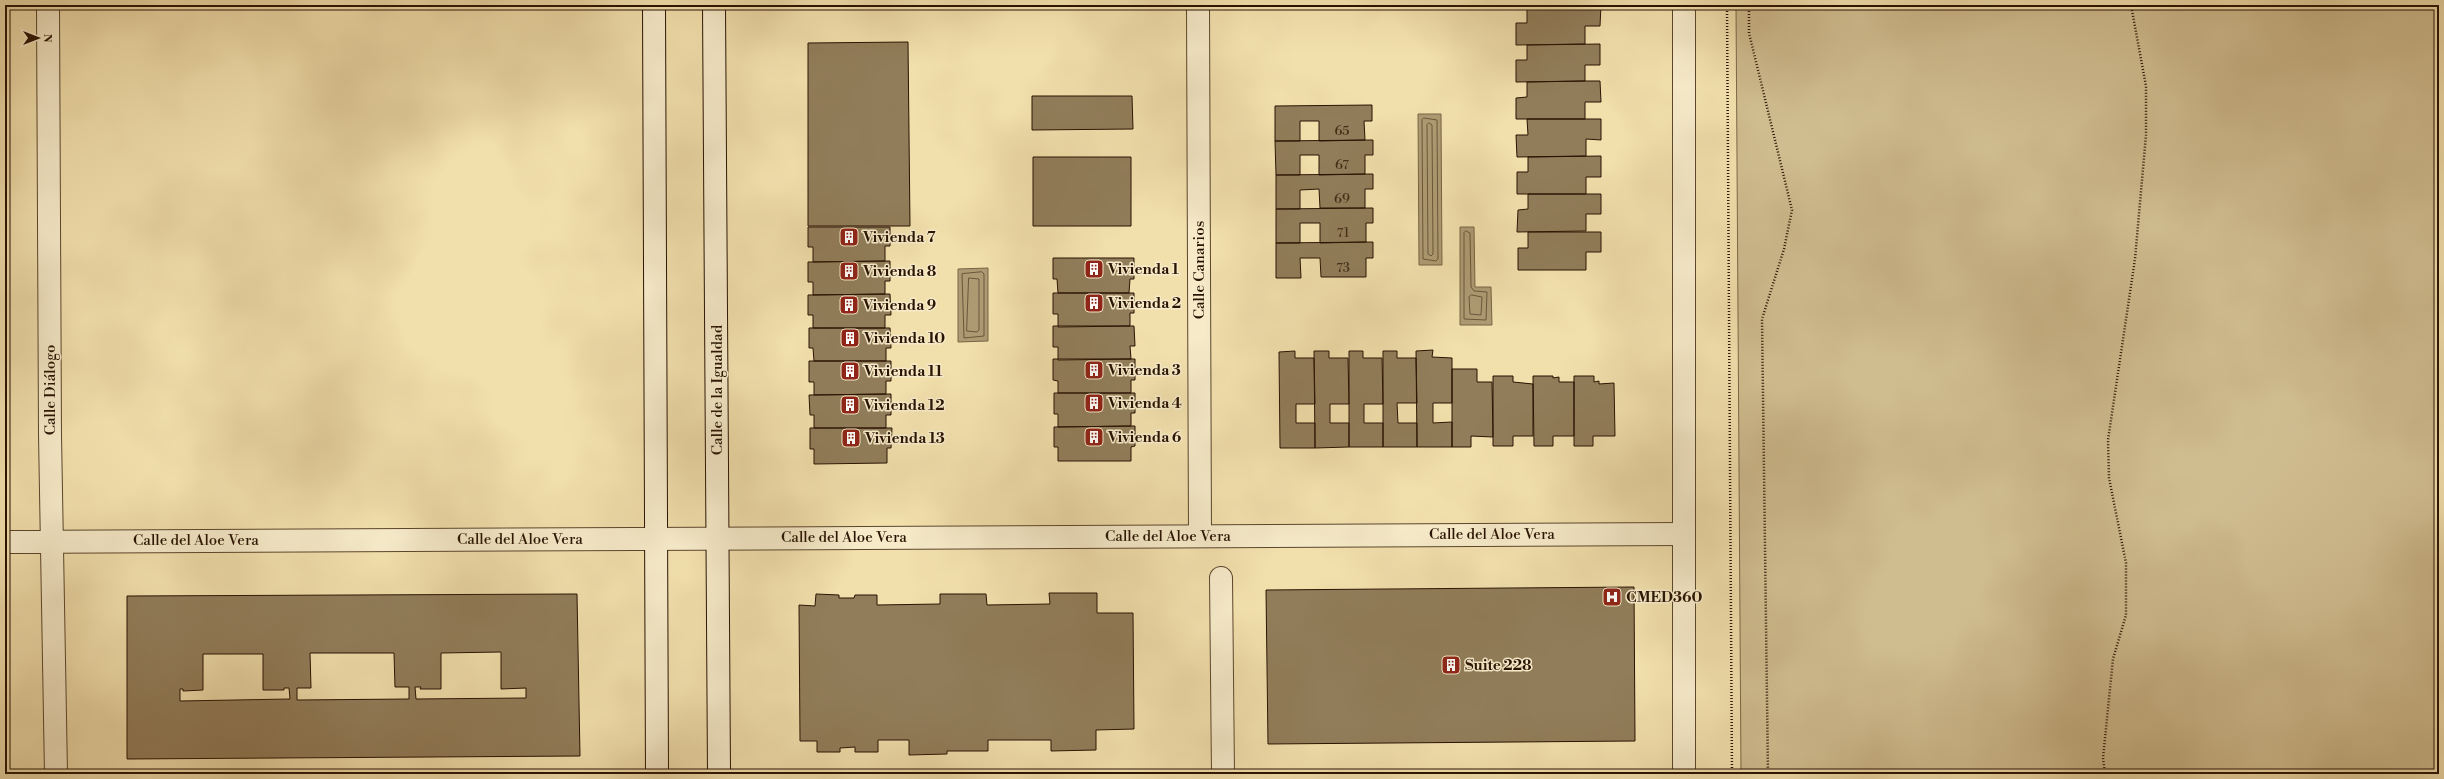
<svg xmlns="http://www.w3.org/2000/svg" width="2444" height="779" viewBox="0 0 2444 779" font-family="'Libre Bodoni',serif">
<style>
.green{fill:#cfbc8f;stroke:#7c6848}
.water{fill:#ad9a72;stroke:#786445}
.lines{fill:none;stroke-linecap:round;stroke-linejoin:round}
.shore{stroke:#6b563a;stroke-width:1}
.building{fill:#917d5a;stroke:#291302;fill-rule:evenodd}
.pedestrian-casing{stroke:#5b462c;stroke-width:24}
.minor-casing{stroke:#5b462c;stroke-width:24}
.tertiary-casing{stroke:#5b462c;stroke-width:24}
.secondary-casing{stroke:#291302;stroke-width:24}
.path{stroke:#291302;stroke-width:2.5;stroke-dasharray:1 2;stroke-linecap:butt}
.pedestrian{stroke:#f6eac9;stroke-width:22}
.minor{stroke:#f6eac9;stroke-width:22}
.tertiary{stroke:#f6eac9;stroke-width:22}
.secondary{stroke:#f6eac9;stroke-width:22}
.labels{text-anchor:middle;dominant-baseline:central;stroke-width:3;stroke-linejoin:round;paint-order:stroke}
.number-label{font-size:13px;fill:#432e18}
.poi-label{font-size:15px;font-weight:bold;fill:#291302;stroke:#f6eac9;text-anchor:start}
.street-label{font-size:15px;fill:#291302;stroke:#f6eac9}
</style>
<rect width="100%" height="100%" fill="#f1dfac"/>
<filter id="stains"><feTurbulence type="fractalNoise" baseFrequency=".005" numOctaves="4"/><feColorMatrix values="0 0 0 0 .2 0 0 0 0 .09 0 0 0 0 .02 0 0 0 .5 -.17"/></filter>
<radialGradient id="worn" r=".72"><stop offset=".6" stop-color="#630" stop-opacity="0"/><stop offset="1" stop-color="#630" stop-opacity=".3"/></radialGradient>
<!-- green -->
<path class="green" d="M1736,5H2439V774H1741Z"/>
<!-- water -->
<path class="water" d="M1418,114H1441L1442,265H1419Z
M1460,227H1474L1475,287H1491L1492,325H1460Z
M988,268V341L958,342V269Z"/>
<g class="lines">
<!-- shore -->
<path class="shore" d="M1424,118L1437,120L1438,259L1436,261L1423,259L1422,120Z
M1429,123L1432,125L1433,254L1431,256L1428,254L1427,125Z
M1466,231L1470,233L1471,287L1474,291L1487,292L1486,320L1464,319V233Z
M982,272L984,274V336L964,338L962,274Z
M969,278L979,279V330L977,332L967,331Z
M1472,295L1482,297L1481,315L1470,314L1469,297Z"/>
</g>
<!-- building -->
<path class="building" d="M1601,5L1600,26H1585V44L1516,45V23H1527V6Z
M908,42L910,226H808V43Z
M1600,44V65H1585V81L1516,82V60H1527V45Z
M1585,81H1600L1601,102H1585V119H1516V98L1527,97V82Z
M1032,96H1132L1133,129L1032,130Z
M1372,105V121H1364L1365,140L1319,141V121H1300V141H1275V106Z
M1527,119H1601V140L1586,139V156L1517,157L1516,135H1528Z
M1373,140V155H1365V174L1319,175V155H1300V175H1276L1275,141Z
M1601,156V177H1586V194H1517V172H1528V157Z
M1033,157H1131V226H1033Z
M1373,174V189H1365V208H1320L1319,189L1300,190V209H1276V175Z
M1528,194H1601V214H1586V231L1517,232L1518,210L1528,209Z
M1373,208V223H1366V242L1320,243V223H1300V243H1276V209Z
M808,227H890V246H885V261L813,262V247H808Z
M1528,232H1601V252H1586V270H1518V248H1528Z
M1373,242V258H1366V277H1321L1320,258H1300L1301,278H1276V243Z
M1053,258H1134V279H1130L1129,293H1058L1057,279H1053Z
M890,261V281H885V294L813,295V282H808V262Z
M1053,293H1134V313H1130V326L1058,327V314H1053Z
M890,294L891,315H885V328H813V315H808V295Z
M1053,326H1134L1135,346H1130L1131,359L1058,360V347H1053Z
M809,328H890L891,348H886V361H814L813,348H809Z
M1433,350L1432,357L1452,358V403H1433V423L1452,422V447H1417L1416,351Z
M1295,351V358H1314L1315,404H1296V423H1315V448H1280L1279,352Z
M1314,351H1329V358H1348L1349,404H1330V423H1349V447L1315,448Z
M1349,351H1363V358H1382L1383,404H1364V423H1383V447H1349Z
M1383,351H1397V358H1416L1417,403H1397L1398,423H1417V447H1383Z
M1053,359H1135V380H1131V393H1058V381L1053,380Z
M809,361H891V381H886V394L814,395V382H809Z
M1452,369H1477V382H1492L1493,437L1471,436V447H1452Z
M1493,376H1513V382L1533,384V436H1513V446H1493Z
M1533,376H1553V378L1559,377V382H1574V436H1553V446H1534Z
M1574,376H1594V382L1599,381V384L1614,383L1615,436H1593V446H1574Z
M1054,393H1135V413H1131V426L1058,427V414H1054Z
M891,394V415H886V428H814V415H810L809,395Z
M1135,426V446L1131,447V461H1058V447H1054V427Z
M810,428H892L891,448H887V463L814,464V449H810Z
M1634,587L1635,741L1268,744L1266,590Z
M1049,593H1097V613H1133L1134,729L1096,730V750L1051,751V740H988V751H947V754L909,755V740H878V752H855V747L840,748V752H817V741H800L799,605L815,606L816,594L839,595V598H854L855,595H877V605L940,604V594H986L987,605L1050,604Z
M577,594L580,756L127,759V596ZM501,652V689L526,688V698L416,699L415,687H421L420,689H441V653ZM310,653H394L395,687H409V699L297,700V688H311ZM203,654H263V690H284V688H289L290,699L180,701V689H183V691L203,690Z"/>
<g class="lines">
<!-- pedestrian casing -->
<g class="pedestrian-casing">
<path id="pedestrian" d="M1221,578L1223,774"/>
</g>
<!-- minor casing -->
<g class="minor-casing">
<path id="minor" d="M48,5L50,435L56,774
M1198,5L1200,536
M5,542L1683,534"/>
</g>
<!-- tertiary casing -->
<g class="tertiary-casing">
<path id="tertiary" d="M1684,774V5"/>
</g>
<!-- secondary casing -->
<g class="secondary-casing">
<path id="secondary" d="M654,5L657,774
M714,5L719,774"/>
</g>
<!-- path -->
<path class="path" d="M1727,5L1732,774
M1749,5V33L1792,210L1784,249L1762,319L1768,774
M2105,774L2103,758L2113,659L2126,615V563L2109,478L2108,440L2135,259L2146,135V86L2131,5"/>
<!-- pedestrian -->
<use href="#pedestrian" class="pedestrian"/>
<!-- minor -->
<use href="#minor" class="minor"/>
<!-- tertiary -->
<use href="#tertiary" class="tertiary"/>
<!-- secondary -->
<use href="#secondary" class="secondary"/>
</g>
<!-- icons -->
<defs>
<g id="building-square" transform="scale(1)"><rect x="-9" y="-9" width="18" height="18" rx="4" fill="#8f2418" stroke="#f6eac9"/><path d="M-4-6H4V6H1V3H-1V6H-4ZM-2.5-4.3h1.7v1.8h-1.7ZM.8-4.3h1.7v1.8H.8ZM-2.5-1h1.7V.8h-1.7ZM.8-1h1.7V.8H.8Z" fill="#fff"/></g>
<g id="hospital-square" transform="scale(1)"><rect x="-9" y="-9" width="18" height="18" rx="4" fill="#8f2418" stroke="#f6eac9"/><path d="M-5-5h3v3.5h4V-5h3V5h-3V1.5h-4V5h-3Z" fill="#fff"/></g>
</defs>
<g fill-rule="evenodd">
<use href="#building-square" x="849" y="237"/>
<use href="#building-square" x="1094" y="269"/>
<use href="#building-square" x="849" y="271"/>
<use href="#building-square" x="1094" y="303"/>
<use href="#building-square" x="849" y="305"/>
<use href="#building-square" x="850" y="338"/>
<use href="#building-square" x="1094" y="370"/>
<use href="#building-square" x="850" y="371"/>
<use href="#building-square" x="1094" y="403"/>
<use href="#building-square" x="850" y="405"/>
<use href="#building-square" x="1094" y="437"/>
<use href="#building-square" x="851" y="438"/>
<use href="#hospital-square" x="1612" y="597"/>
<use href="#building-square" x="1451" y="665"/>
</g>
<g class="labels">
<!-- number labels -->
<g class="number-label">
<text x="1342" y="131">65</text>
<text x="1342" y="165">67</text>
<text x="1342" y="199">69</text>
<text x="1343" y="233">71</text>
<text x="1343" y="268">73</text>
</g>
<!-- poi labels -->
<g class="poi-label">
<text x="863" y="237">Vivienda 7</text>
<text x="1108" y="269">Vivienda 1</text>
<text x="863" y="271">Vivienda 8</text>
<text x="1108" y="303">Vivienda 2</text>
<text x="863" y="305">Vivienda 9</text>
<text x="864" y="338">Vivienda 10</text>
<text x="1108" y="370">Vivienda 3</text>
<text x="864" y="371">Vivienda 11</text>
<text x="1108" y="403">Vivienda 4</text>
<text x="864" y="405">Vivienda 12</text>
<text x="1108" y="437">Vivienda 6</text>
<text x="865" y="438">Vivienda 13</text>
<text x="1626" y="597">CMED360</text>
<text x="1465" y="665">Suite 228</text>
</g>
<!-- street labels -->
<g class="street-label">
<text transform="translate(1199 270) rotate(-90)">Calle Canarios</text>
<text transform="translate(50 390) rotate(-90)">Calle Diálogo</text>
<text transform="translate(717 390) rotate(-90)">Calle de la Igualdad</text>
<text x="1492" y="534">Calle del Aloe Vera</text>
<text x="1168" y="536">Calle del Aloe Vera</text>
<text x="844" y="537">Calle del Aloe Vera</text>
<text x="520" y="539">Calle del Aloe Vera</text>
<text x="196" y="540">Calle del Aloe Vera</text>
</g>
</g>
<!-- margin -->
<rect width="2444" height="779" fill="none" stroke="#f1dfac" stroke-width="20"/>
<rect x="6" y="6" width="2432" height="767" fill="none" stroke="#291302" stroke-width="2"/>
<rect x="10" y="10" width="2424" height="759" fill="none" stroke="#291302"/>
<!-- north arrow -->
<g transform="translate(38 38) rotate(90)" stroke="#f6eac9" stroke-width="3" paint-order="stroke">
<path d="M0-3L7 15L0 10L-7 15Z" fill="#291302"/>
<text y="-6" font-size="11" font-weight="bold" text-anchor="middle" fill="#291302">N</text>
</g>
<rect width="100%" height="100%" filter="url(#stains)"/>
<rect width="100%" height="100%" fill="url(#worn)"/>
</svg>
